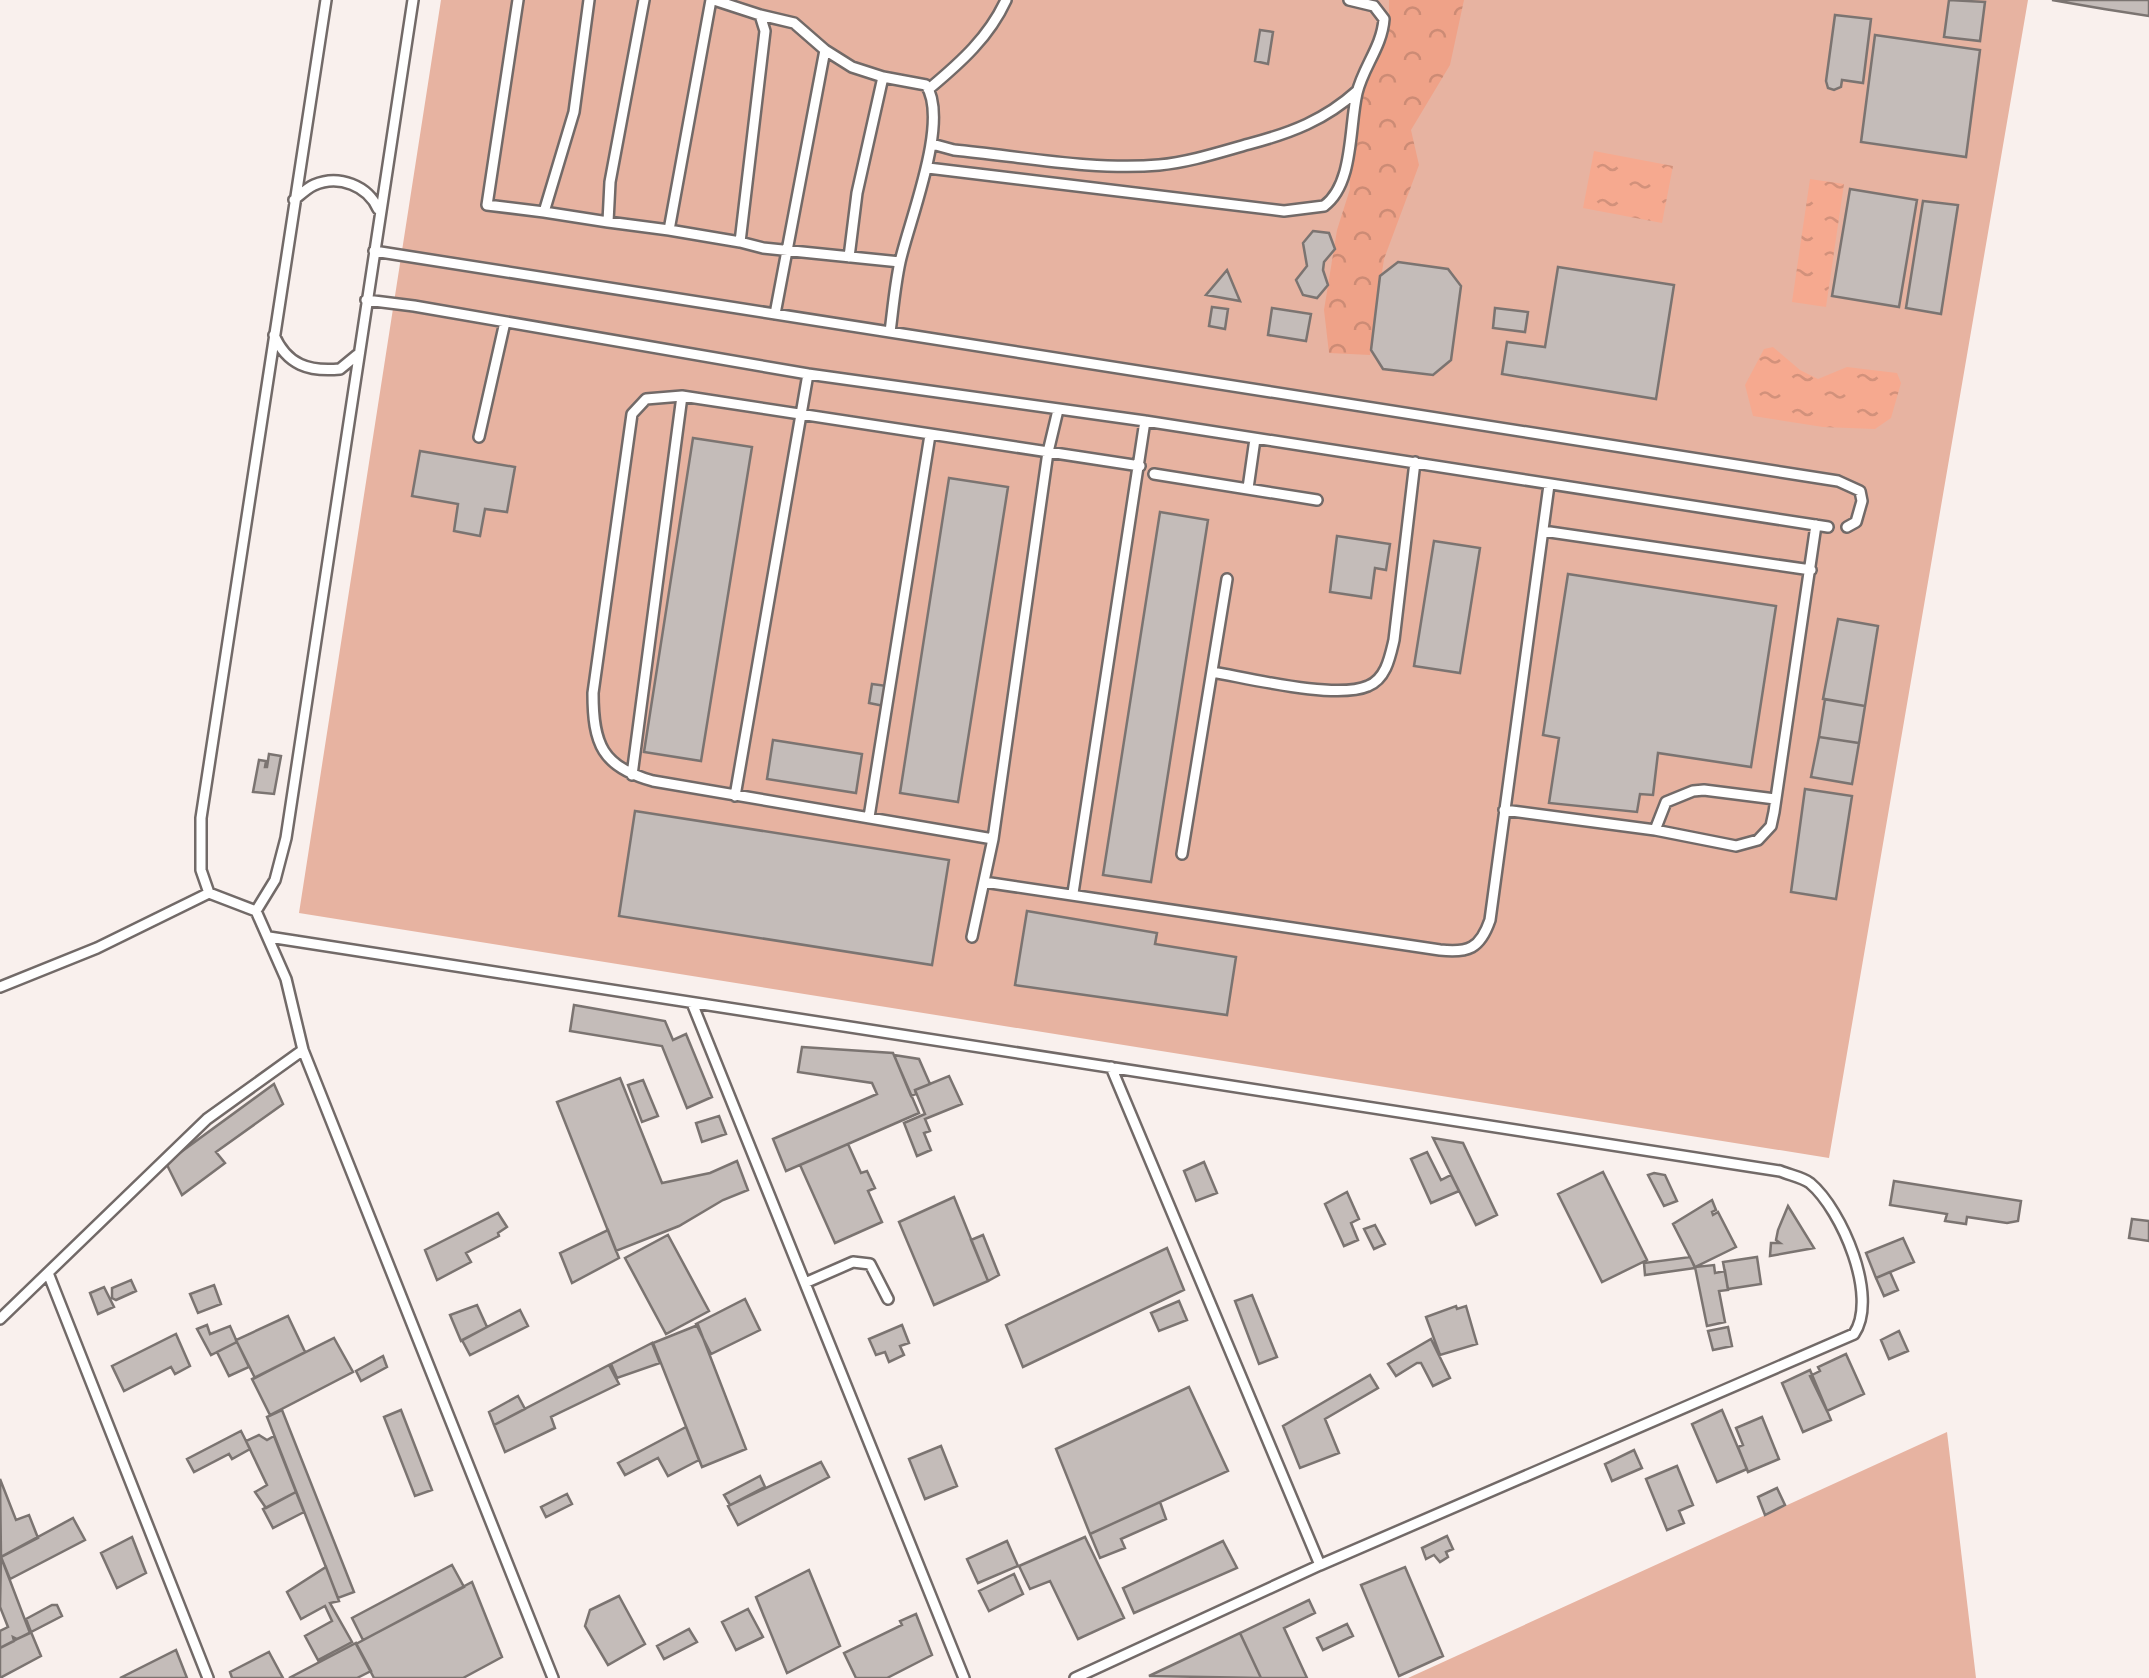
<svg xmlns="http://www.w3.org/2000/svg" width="2149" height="1678" viewBox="0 0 2149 1678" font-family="'Asap Condensed',sans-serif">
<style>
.grass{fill:#e7b3a1}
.forest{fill:url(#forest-crowns)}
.water{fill:url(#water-ripples)}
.building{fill:#c4bcb9;stroke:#7b7471;stroke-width:2.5}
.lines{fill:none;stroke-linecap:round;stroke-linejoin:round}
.lane-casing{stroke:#726a68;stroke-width:14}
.lane{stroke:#fff;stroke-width:9}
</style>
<defs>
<pattern id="forest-crowns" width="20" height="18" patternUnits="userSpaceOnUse" patternTransform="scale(2.5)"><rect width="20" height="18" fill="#efa288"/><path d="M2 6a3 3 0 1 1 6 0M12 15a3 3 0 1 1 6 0" fill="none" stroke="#cc8b75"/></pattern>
<pattern id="water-ripples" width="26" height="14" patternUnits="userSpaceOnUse" patternTransform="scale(2.5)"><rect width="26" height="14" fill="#f6a98f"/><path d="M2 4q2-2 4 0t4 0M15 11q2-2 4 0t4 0" fill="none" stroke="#d2917b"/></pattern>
</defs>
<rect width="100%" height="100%" fill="#f9f0ed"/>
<!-- grass -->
<path class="grass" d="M441,0H2028L1829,1158L299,913Z
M1947,1432L1976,1678H1408Z"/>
<!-- forest -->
<path class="forest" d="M1389,0H1464L1450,65L1411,130L1419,165L1384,259L1370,355L1329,353L1324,310L1337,230L1350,189L1349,152L1364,65L1389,13Z"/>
<!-- water -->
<path class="water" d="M1594,151L1673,166L1662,223L1583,208Z
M1810,179L1844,184L1826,307L1792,302Z
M1773,347L1800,370L1818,379L1847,367L1897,373L1901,383L1891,418L1875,429L1823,427L1753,416L1745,385L1764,349Z"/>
<!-- building -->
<path class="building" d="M1949,0L1985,2L1980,41L1944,37Z
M2052,0H2149V16L2104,9Z
M1835,15L1871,19L1863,83L1842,80L1841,87L1834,90L1828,88L1826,81Z
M1260,30L1273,32L1268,64L1255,61Z
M1875,35L1980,50L1966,157L1861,142Z
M1850,189L1917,200L1899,307L1832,296Z
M1923,201L1958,205L1941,314L1906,308Z
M1313,231L1329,233L1335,249L1324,262L1323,270L1328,285L1317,298L1303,295L1296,280L1307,266L1303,243Z
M1398,262L1448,269L1461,286L1451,360L1433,375L1383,369L1371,350L1380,276Z
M1558,267L1674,285L1656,399L1502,374L1507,342L1545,347Z
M1227,270L1240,301L1206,295Z
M1212,307L1228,309L1225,329L1209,326Z
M1272,308L1311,314L1306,341L1268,335Z
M1495,308L1528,312L1525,332L1493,328Z
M693,438L752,447L701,761L644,752Z
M420,451L515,467L507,512L485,509L480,536L454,531L458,504L412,496Z
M949,478L1008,487L958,802L900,793Z
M1160,512L1208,520L1151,882L1103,875Z
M1337,536L1390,544L1386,570L1375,568L1371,598L1330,592Z
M1434,541L1480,548L1460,673L1414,666Z
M1568,574L1776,606L1751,767L1658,753L1653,795L1640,794L1637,812L1549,803L1559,738L1543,735Z
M1838,619L1878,626L1865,706L1823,699Z
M872,684L887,686L884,706L869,703Z
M1825,699L1865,706L1859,743L1819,737Z
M1819,737L1859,743L1852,784L1811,777Z
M773,740L862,754L856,793L767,779Z
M269,754L281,756L274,794L253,792L259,760L266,761L265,767H267Z
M1805,789L1852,796L1836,899L1791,892Z
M635,811L949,860L932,965L619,916Z
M1027,911L1157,933L1155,944L1236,957L1227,1015L1015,985Z
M574,1005L665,1021L673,1040L686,1034L712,1097L687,1108L662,1046L570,1031Z
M802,1047L893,1053L919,1113L786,1171L773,1139L877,1094L872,1083L798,1072Z
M894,1055L919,1059L930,1084L915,1090L916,1094L911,1096Z
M949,1076L962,1104L925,1119L930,1131L924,1133L931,1150L917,1156L904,1123L925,1114L915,1090Z
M620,1078L662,1183L710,1173L737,1161L748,1190L723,1200L679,1226L616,1251L557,1102Z
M643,1080L658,1116L642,1122L628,1085Z
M274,1084L283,1104L216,1152L225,1163L182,1195L166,1163Z
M719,1116L726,1134L702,1142L696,1123Z
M1433,1138L1463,1143L1497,1215L1476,1225Z
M848,1144L861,1173L867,1171L875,1188L868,1191L882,1222L835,1243L800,1165Z
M1427,1152L1441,1180L1451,1175L1459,1191L1431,1203L1411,1159Z
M1204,1162L1217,1193L1196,1201L1184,1171Z
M1603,1172L1647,1260L1602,1282L1558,1194Z
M1654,1173L1665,1175L1677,1201L1664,1206L1648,1175Z
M1894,1181L2021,1201L2018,1221L2007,1223L1967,1217L1966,1224L1945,1221L1947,1214L1890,1205Z
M1347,1192L1359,1219L1351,1223L1358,1240L1344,1246L1325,1204Z
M954,1197L988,1281L934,1305L899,1222Z
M1712,1200L1716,1210L1712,1212L1713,1215L1718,1212L1736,1247L1695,1267L1673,1224Z
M1788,1206L1814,1248L1770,1256L1771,1243H1780L1776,1240L1778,1230Z
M498,1213L507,1227L498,1233L499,1236L466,1253L471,1262L437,1280L425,1250Z
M2132,1219L2149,1221V1241L2129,1238Z
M1375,1225L1385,1244L1374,1249L1364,1229Z
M608,1230L619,1258L572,1283L560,1253Z
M668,1235L709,1311L666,1334L625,1258Z
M983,1235L999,1275L988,1281L971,1240Z
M1903,1238L1914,1262L1876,1278L1866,1253Z
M1167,1248L1184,1290L1023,1367L1006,1325Z
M1690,1257L1695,1268L1645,1275L1644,1263Z
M1757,1257L1761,1284L1728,1289L1723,1262Z
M1714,1265L1715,1273L1725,1271L1728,1290L1719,1291L1725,1322L1707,1326L1695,1267Z
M1890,1272L1898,1290L1884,1296L1876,1278Z
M131,1280L136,1291L116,1300L112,1298V1288Z
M214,1285L221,1304L198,1313L190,1294Z
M104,1287L114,1307L98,1314L90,1293Z
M1252,1295L1277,1357L1259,1364L1235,1301Z
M745,1299L760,1330L711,1354L696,1324Z
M1179,1301L1187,1320L1159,1331L1151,1313Z
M477,1305L487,1327L461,1341L450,1315Z
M1456,1306L1457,1309L1466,1306L1477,1344L1440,1355L1426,1317Z
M520,1310L528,1326L470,1355L462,1340Z
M288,1316L305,1352L255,1378L236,1340Z
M207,1325L210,1334L230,1326L237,1342L211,1355L197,1329Z
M698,1325L746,1449L702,1467L653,1343Z
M902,1325L909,1343L900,1346L904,1355L889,1362L885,1352L876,1355L869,1339Z
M1728,1327L1732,1346L1713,1350L1708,1331Z
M1899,1331L1908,1351L1889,1359L1881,1340Z
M176,1334L190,1366L175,1374L171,1367L124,1391L112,1366Z
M334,1338L353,1372L270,1415L252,1379Z
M1431,1339L1450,1378L1433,1386L1421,1363H1417L1396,1376L1388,1364Z
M237,1342L249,1367L229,1376L217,1352Z
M652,1343L660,1363L617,1378L611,1364Z
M1846,1354L1864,1394L1827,1411L1810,1376L1820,1371L1818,1367Z
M383,1356L387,1367L361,1381L356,1371Z
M609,1365L619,1384L551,1417L555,1428L505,1452L494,1425Z
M1810,1370L1831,1420L1803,1432L1782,1383Z
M1370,1375L1378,1388L1325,1419L1339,1453L1300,1468L1283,1426Z
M1189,1387L1228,1471L1090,1534L1056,1449Z
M518,1396L525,1409L494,1425L489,1412Z
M282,1410L354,1592L338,1598L267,1417Z
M401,1410L432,1490L415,1496L384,1417Z
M1722,1410L1747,1469L1717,1482L1692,1424Z
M1762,1417L1779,1459L1748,1472L1738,1447L1743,1445L1736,1428Z
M686,1427L699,1460L668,1476L658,1458L625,1475L618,1463Z
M241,1431L250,1449L232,1459L229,1454L194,1472L187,1459Z
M259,1435L267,1440L274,1436L296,1492L266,1508L255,1492L267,1485L246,1441Z
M941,1446L957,1486L925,1499L909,1459Z
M1634,1450L1642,1468L1612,1481L1605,1464Z
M821,1462L829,1477L738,1525L728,1506Z
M1677,1466L1693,1505L1679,1511L1684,1523L1667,1530L1646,1479Z
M760,1476L765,1487L730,1505L724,1495Z
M0,1479L16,1520L29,1515L38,1538L1,1557Z
M1777,1488L1785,1505L1765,1515L1758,1497Z
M296,1492L304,1512L273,1528L263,1509Z
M567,1494L572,1504L546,1517L541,1507Z
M1160,1502L1166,1519L1121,1539L1125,1548L1100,1558L1090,1534Z
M73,1518L85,1540L10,1579L1,1557Z
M1447,1536L1453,1549L1446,1552L1448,1557L1440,1562L1434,1555L1426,1559L1422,1548Z
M132,1537L146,1573L117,1588L101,1553Z
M1085,1537L1124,1618L1078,1639L1050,1581L1030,1589L1019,1566Z
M1007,1541L1018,1566L978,1583L967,1559Z
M1223,1541L1237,1568L1134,1613L1123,1588Z
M1,1557L30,1633L17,1639L13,1637L14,1641L0,1648V1631L8,1627L0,1607Z
M452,1565L464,1587L363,1640L352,1618Z
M326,1567L339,1601L330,1603L352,1642L318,1660L305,1636L332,1621L325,1606L301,1619L287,1592Z
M1405,1567L1443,1656L1399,1676L1361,1585Z
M809,1570L840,1646L787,1673L756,1597Z
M1014,1574L1023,1594L989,1611L979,1591Z
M472,1582L502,1657L463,1678H374L356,1644Z
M619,1596L645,1644L608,1665L585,1626L590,1610Z
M1309,1600L1315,1613L1284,1628L1307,1678H1261L1240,1633Z
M52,1605H57L62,1616L31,1632L26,1619Z
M748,1609L763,1637L736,1650L722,1622Z
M916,1614L932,1655L887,1678H856L844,1653L902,1625L900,1621Z
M1347,1624L1353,1636L1323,1650L1317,1638Z
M689,1629L697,1642L664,1659L657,1646Z
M31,1632L41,1656L0,1678V1648Z
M1240,1633L1261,1678L1149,1676Z
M356,1643L371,1671L357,1678H289Z
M176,1650L187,1678H120Z
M269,1652L283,1678H232L230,1672Z"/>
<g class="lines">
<!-- lane casing -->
<g class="lane-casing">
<path id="lane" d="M518,0L487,205L544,212L574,112L589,0
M644,0L610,182L608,222L669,230L711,0
M714,0L760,15L765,31L740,242L763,248L900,262
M760,15L794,23L825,50
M883,77L926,85C950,121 909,221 900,262C895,285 893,309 890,332
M930,88C961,62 989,37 1006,0
M932,144L954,150C1018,156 1095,171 1159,165C1190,162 1220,152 1249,144C1291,133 1325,120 1357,91
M928,168L1284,211L1324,206C1354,184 1349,127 1357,93C1363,67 1382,47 1384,19L1374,6L1349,0
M294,200C300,195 307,188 314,185C339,174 368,186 378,209
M544,212L608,222
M669,230L740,242
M374,251L1838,481L1860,491L1862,501L1856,522L1847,527
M366,300L414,306L808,374L1145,421L1828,527
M775,314L825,50L852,67L883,77L857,193L849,257
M274,335C287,365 309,372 340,369L357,355
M479,437L505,322
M1154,474L1317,500
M1248,488L1255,439
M1543,531L1811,570
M1212,672C1248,678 1336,700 1368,686C1386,679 1390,657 1394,640L1415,462
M632,775L682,396
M735,796L808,374
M1504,810L1655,830L1736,846L1758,840L1771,826L1774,812L1816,525
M869,817L930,435
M1655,830L1666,802L1693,791L1704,790L1775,799
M993,839L653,781C602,767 593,744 593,693L632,414L646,399L682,396L1140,466
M1182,854L1227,579
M984,882L1440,950C1468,953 1480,949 1490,920L1549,485
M209,893L201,870V818L326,0
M1073,893L1145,421
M256,911L275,880L286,838L413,0
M269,937L1780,1171C1789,1175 1802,1177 1810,1183C1842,1210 1879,1297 1854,1334L1320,1565L1075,1678
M972,937L993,839L1048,452L1058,410
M0,987L97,948L209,893L256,911L286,979L303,1050L553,1678
M692,1003L964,1678
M1111,1067L1320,1565
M48,1273L208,1678
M805,1283L853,1262L870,1264L888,1299
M0,1319L207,1119L303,1050"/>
</g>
<!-- lane -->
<use href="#lane" class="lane"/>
</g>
</svg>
